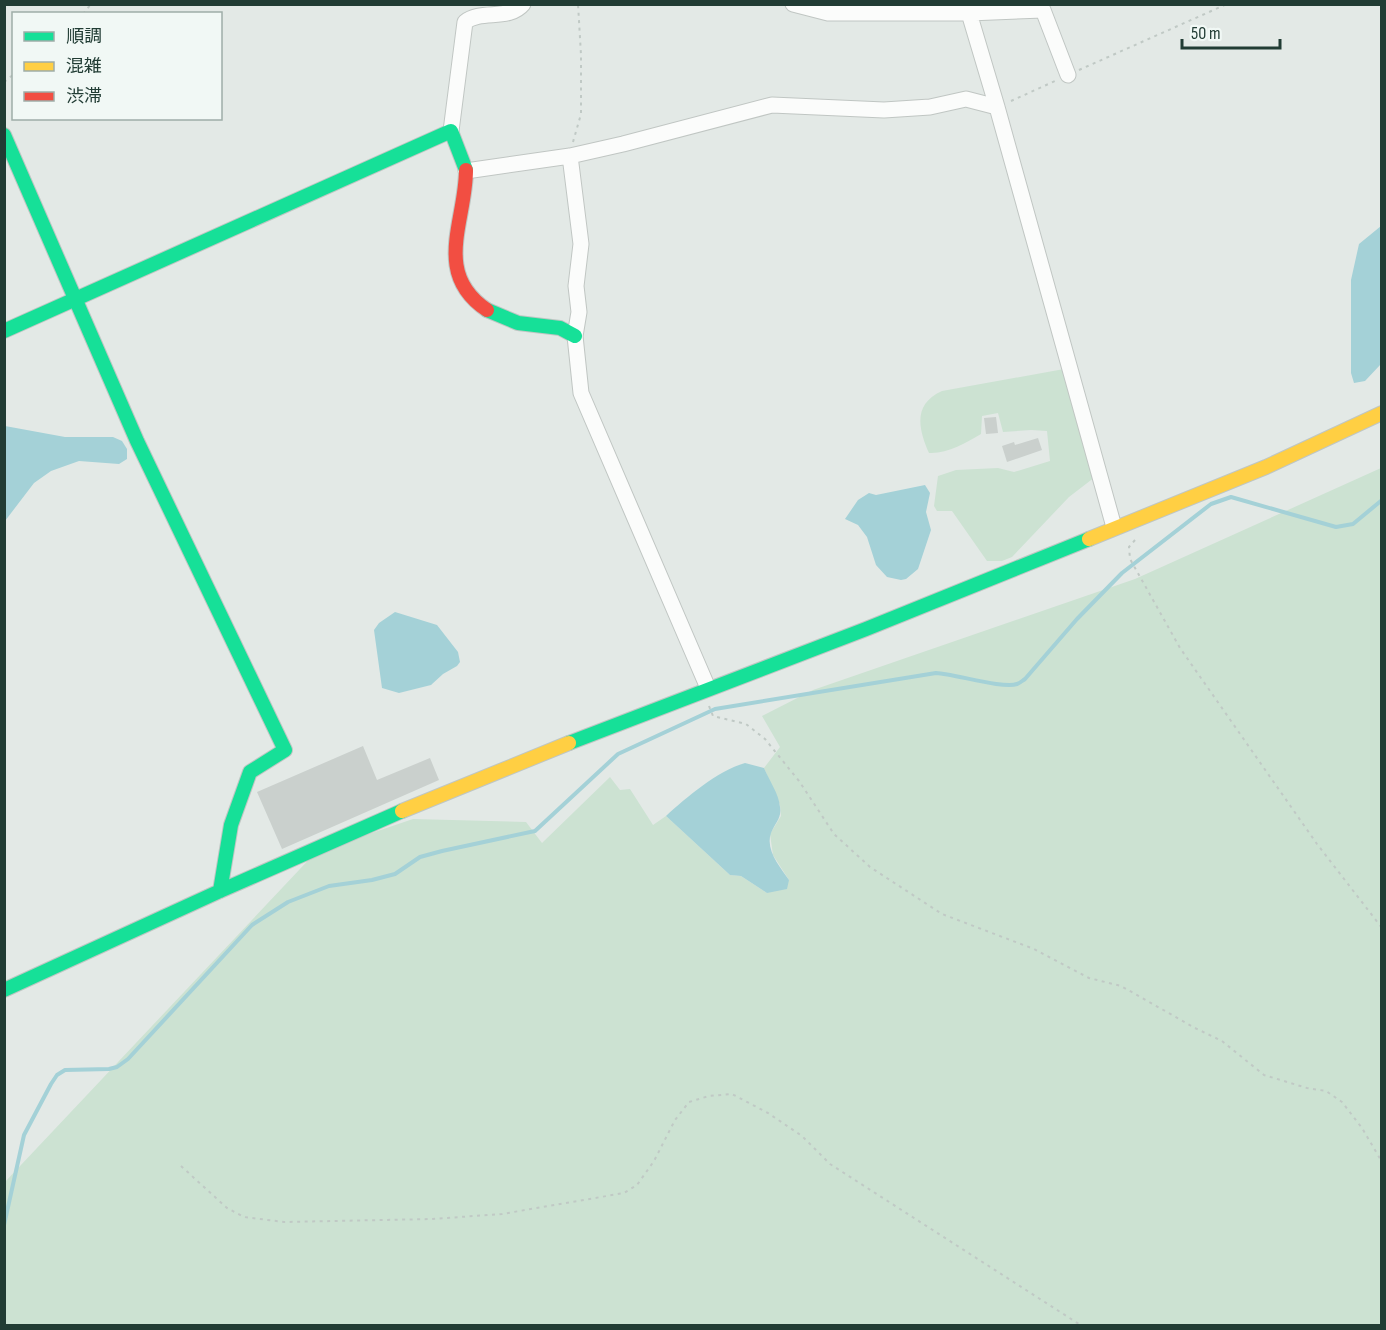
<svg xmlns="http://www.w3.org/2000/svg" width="1386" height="1330" viewBox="0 0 1386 1330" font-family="'Sofia Sans Condensed','Noto Sans JP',sans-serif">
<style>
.green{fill:#cce2d2}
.water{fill:#a4d1d7}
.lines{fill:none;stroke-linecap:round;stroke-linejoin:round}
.stream{stroke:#a4d1d7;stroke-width:4}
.building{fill:#cad0cd}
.street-casing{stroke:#c0c6c3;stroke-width:17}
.fast-casing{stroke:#bfc6c3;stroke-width:16}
.slow-casing{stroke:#bfc6c3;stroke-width:16}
.jam-casing{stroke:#bfc6c3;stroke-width:16}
.path{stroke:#c0c9c5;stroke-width:2;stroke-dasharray:3 4.5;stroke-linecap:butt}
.street{stroke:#fbfcfb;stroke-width:15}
.fast{stroke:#16e098;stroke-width:14}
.slow{stroke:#ffcf43;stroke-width:14}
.jam{stroke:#f24e42;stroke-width:14}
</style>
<rect width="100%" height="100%" fill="#e3e9e6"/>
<!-- green -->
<path class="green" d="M1064,369L1095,477L1069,497L1012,557L1002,561H987L952,511H937L934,506L938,476L956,470L998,468L1014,472L1050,461L1047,431L1031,430L1003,432L998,413L982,416L981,434C966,443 947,454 929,453C918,428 913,404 942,391Z
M1381,468V1325H5L4,1183L316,852L413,819L526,822L542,843L610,777L620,790L630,789L653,825L666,816L730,875L741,876L767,893L789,880L773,855L770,834L781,816L780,805L764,768L780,747L762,716L813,690L1135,579Z"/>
<!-- water -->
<path class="water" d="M1381,226V364L1365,381L1354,383L1351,373V280L1359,244Z
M5,426L65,437H113L122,441L127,449V459L119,464L79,461L51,471L34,483L5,521Z
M925,485L930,493L926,512L931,530L918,569L906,579L901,580L887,577L876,565L867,537L858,525L845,519L858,500L869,493L876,495Z
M395,612L437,625L458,652L460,662L457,666L443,674L431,685L399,693L382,688L374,630L379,623Z
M745,763L764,768C769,780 779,794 780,807C782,818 775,823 771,833C765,850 780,867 789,880L787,889L767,893L741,876L730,875L666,816C687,797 717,771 745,763Z"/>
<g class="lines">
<!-- stream -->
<path class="stream" d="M4,1225L24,1135L51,1084L57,1075L65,1070L109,1069L117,1067L128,1059L252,925L288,902L329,886L372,880L395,874L420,857L442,851L535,831L618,754L715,709L936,673C955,674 1003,689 1017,684C1020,683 1022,681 1025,679L1077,619L1122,573L1211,504L1231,497L1336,527L1353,524L1382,500"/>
</g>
<!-- building -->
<path class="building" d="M996,417L998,433L986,434L984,418Z
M1038,438L1042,450L1007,462L1002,446L1014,442L1015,445Z
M363,746L377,780L430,758L439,780L282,849L257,792Z"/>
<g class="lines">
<!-- street casing -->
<g class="street-casing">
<path id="street" d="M793,4L828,13H969L997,107L1114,527
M969,13L1043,10L1068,75
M451,131L465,22C481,9 509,21 523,4
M570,156L581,244L576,286L579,312L575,336L581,393L708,688
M466,171L570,156L623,144L772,105L884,110L930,107L966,99L997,107"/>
</g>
<!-- fast casing -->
<g class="fast-casing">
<path id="fast" d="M4,135L137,441L285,750L250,772L231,825L220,891
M487,310L518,323L560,328L575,336
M4,331L451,131L466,170
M569,743L866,629L1089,539
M4,990L220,891L402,811"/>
</g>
<!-- slow casing -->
<g class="slow-casing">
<path id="slow" d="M1089,539L1266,467L1382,413
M402,811L569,743"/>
</g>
<!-- jam casing -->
<g class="jam-casing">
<path id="jam" d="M466,170C466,221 432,273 487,310"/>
</g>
<!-- path -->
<path class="path" d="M83,14L91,4
M1079,70L1227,4
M4,82L14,74
M1011,101L1055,81
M573,142L581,114V55L578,4
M1135,540L1129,547L1130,559L1180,648L1317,844L1382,928
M709,706L713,716L746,724L765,739L799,781L834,834L870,867L942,914L1034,949L1089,978L1121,986L1195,1028L1222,1041L1264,1075L1307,1088L1326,1091L1342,1102L1362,1128L1382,1162
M181,1166L227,1208L244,1217L284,1222L432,1219L502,1214L624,1193L637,1185L654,1161L675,1120L689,1102L709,1096L732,1094L768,1113L802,1136L830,1164L1082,1326"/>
<!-- street -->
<use href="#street" class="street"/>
<!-- fast -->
<use href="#fast" class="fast"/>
<!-- slow -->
<use href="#slow" class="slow"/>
<!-- jam -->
<use href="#jam" class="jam"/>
</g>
<!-- border -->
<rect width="1386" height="1330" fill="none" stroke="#213c34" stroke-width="12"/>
<!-- legend -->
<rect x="12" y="12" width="210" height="108" fill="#f1f8f5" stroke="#9eada8" stroke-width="1.5"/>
<rect x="24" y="32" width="30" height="9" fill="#16e098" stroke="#9eada8" stroke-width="1.5"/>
<text x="66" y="42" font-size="18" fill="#213c34">順調</text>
<rect x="24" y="62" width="30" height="9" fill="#ffcf43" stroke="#9eada8" stroke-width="1.5"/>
<text x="66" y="72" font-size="18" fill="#213c34">混雑</text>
<rect x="24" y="92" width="30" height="9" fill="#f24e42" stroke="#9eada8" stroke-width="1.5"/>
<text x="66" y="102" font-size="18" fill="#213c34">渋滞</text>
<!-- scale -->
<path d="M1182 39v9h98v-9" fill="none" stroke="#213c34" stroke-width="3"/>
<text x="1191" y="39" font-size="18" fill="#213c34" stroke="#f1f8f5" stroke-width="4.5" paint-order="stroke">50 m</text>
</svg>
